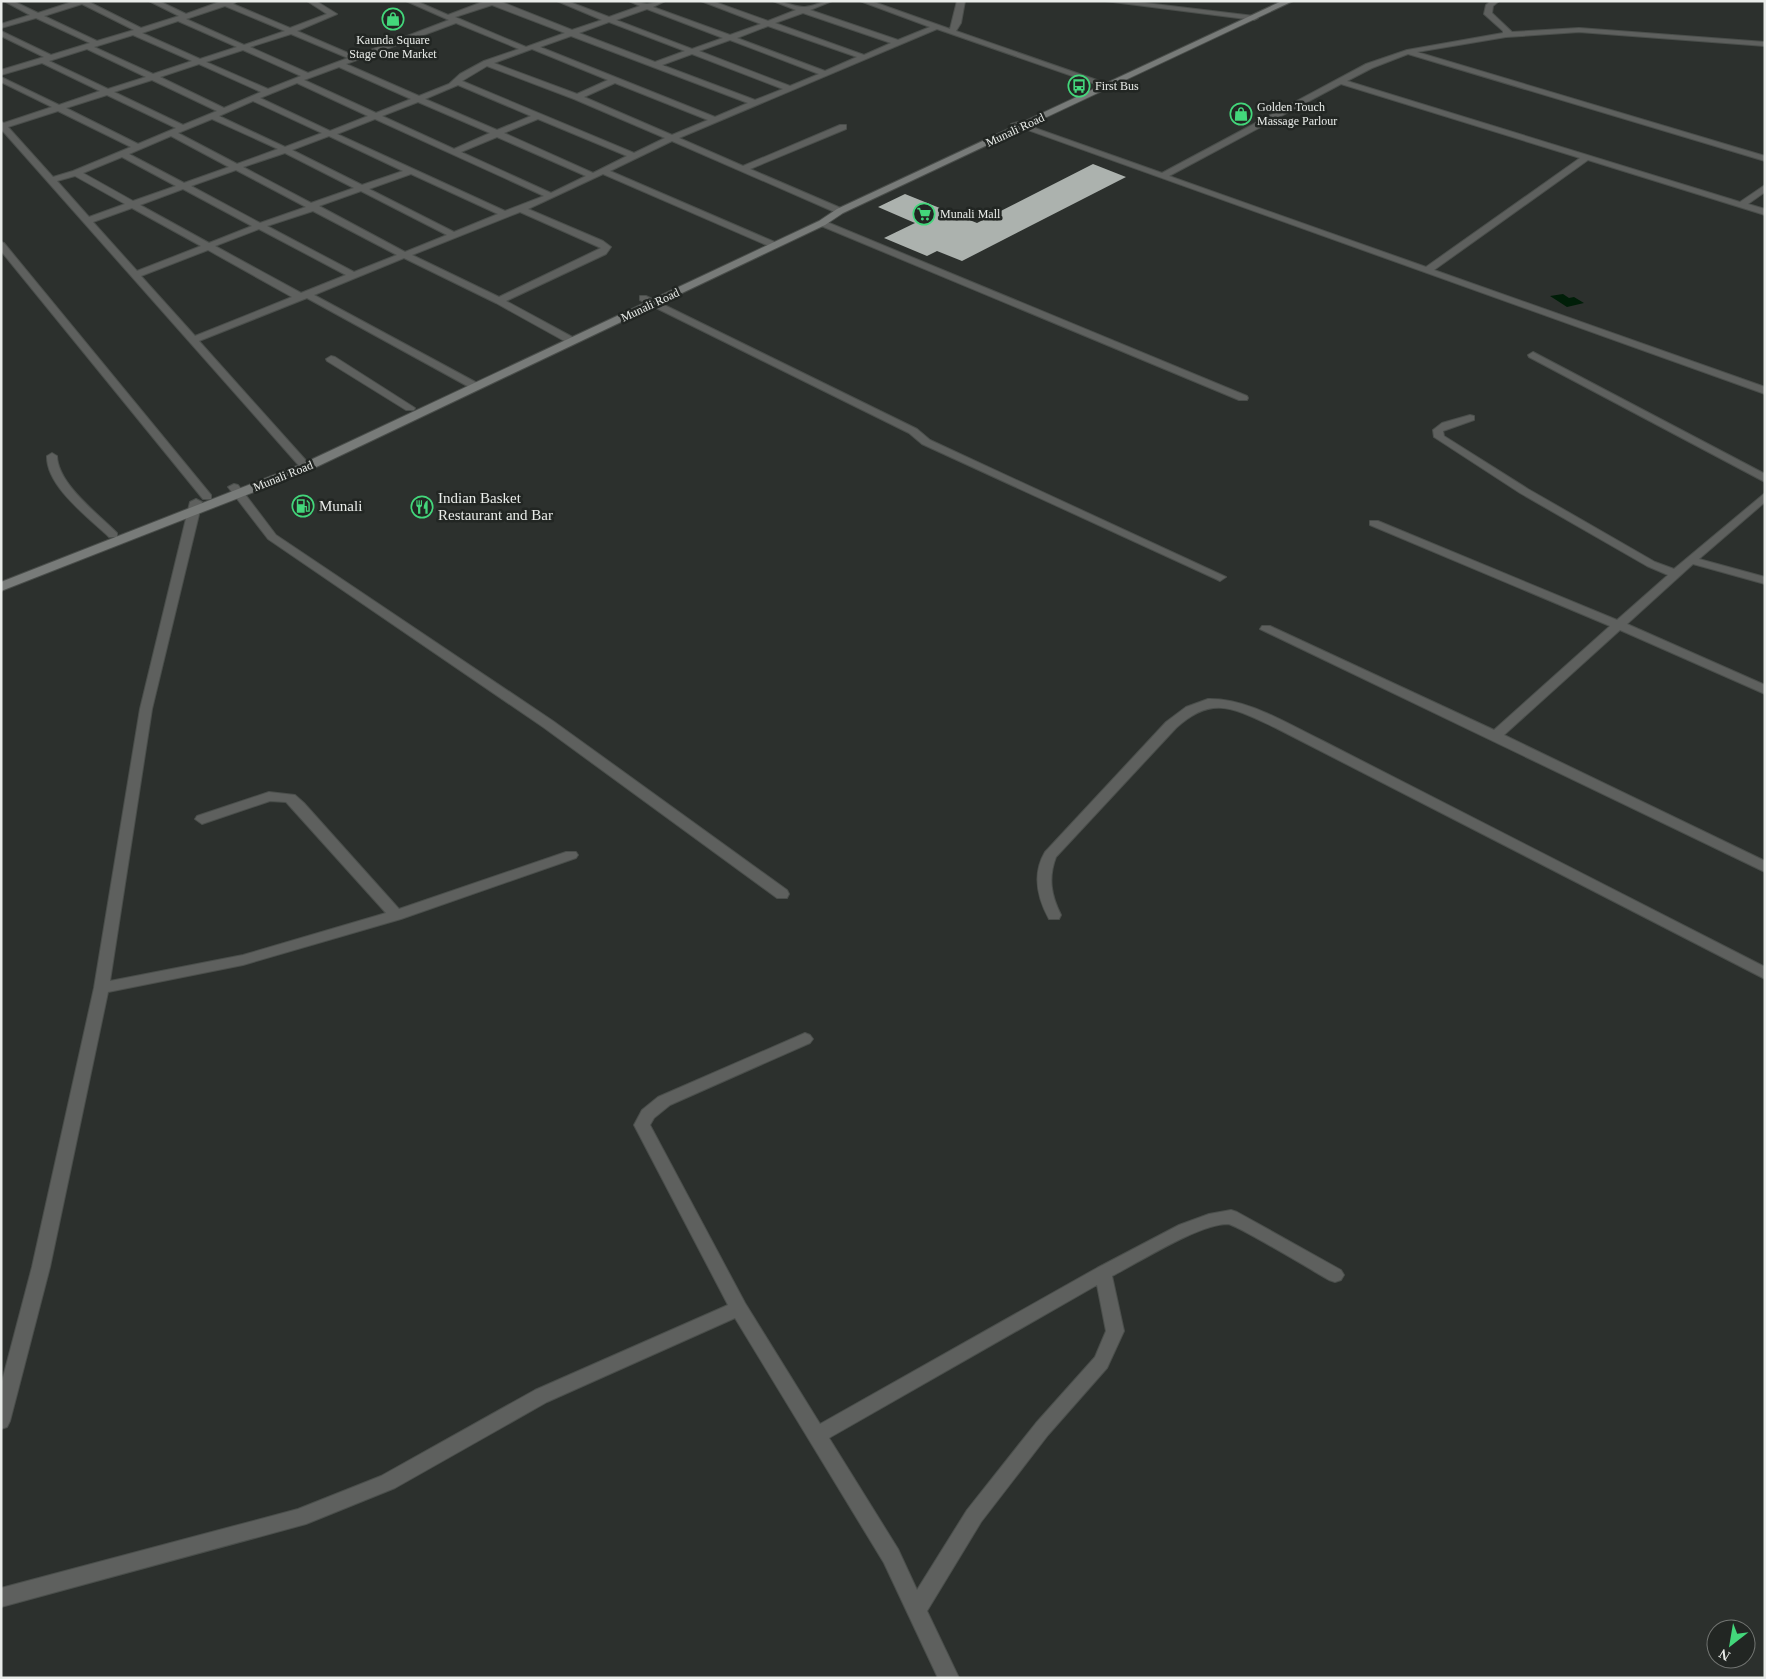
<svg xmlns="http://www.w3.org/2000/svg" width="1766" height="1679" viewBox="0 0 1766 1679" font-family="Georgia,serif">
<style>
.water{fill:#001e08}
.building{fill:#acb2ae}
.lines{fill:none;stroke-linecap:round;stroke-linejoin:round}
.street-casing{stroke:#4a4e4b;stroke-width:2}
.secondary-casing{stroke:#4a4e4b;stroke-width:2}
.street{fill:#5e605e;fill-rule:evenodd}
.secondary{fill:#787b79;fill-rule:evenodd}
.labels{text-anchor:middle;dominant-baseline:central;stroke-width:5;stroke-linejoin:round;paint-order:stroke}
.far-poi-label{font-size:12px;fill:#e9ece9;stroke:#222623;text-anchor:start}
.far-street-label{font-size:12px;fill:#e9ece9;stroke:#222623}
.poi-label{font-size:15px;fill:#e9ece9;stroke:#222623;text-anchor:start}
</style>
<rect width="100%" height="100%" fill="#2c302d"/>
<!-- water -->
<path class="water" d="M1563,294L1569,298L1574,297L1584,303L1567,307L1550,296Z"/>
<!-- building -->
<path class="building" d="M1093,164L1126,177L962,261L937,251L927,256L884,238L915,223L878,207L905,194L977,223Z"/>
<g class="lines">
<!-- street casing -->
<g class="street-casing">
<path id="street" d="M4,1H13L38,13L75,1H87L141,28L179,16L149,1H159L186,14L222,1H238L233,4L290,28L327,14L307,1H316L337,14L297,31L355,56L449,20L406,1H416L448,15L485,1H499L572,30L602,20L557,1H567L609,17L640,6L629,1L647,4L665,1L653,7L730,35L761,24L701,1H712L768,21L796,10L773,1C783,1 798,8 805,7C815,6 822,1 832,1L810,10L898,40L930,27L860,1H871L950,29L957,1H965L961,23L956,31L1114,86L1107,88L937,29L679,138L743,166L840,125H846V129L750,169L843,209V213H837L672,141L610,171L777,243V247H771L603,174L528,209L603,241L611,247L606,254L506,301L576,339V343H568L496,303L404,258L314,295L479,384V388H471L307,298L199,341L310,465L311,467L306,470L302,469L1,129V122L4,123L52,107L1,82V77L59,105L100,91L42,63L1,75V70L44,57L1,36V31L51,55L90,43L36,18L1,28V24L30,15ZM82,4L134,30L97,41L44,16ZM492,5L565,33L526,47L455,17ZM225,6L285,31L244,45L186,19ZM647,9L723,38L692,49L616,20ZM803,13L891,43L864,55L775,23ZM178,21L237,47L200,59L142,33ZM609,22L685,51L655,62L579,33ZM456,23L519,49L484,61L460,74L449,84L419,96L346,64ZM768,26L857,57L825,71L737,38ZM291,34L348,58L308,73L250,47ZM133,35L192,61L153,74L94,47ZM571,36L748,103L715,117L540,47ZM730,40L819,74L790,86L699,51ZM87,49L146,77L108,89L49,61ZM532,49L608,80L577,94L494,63ZM243,50L301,76L268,89L206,62ZM692,54L783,89L755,100L662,65ZM199,64L261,92L224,108L160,77ZM487,66L574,99L665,138L634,153L462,81ZM339,67L411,99L376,113L304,80ZM152,80L217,111L183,125L114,92ZM297,83L368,116L330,131L260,98ZM615,83L708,120L672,135L584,97ZM458,85L531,116L497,130L425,99ZM107,95L176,128L138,144L66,108ZM253,101L322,133L285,147L219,116ZM418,102L490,133L454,149L382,116ZM58,111L131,147L73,171L53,177L8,127ZM212,119L278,149L237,164L178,133ZM375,119L544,196L505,211L337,134ZM538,119L627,156L593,173L504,133ZM171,136L229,167L184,183L129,154ZM329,136L403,171L362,185L292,150ZM497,137L586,176L551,193L461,152ZM285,153L354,188L311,203L243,167ZM122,157L176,186L133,201L83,173ZM236,170L306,207L260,223L191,186ZM411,174L498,214L454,232L369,189ZM75,176L125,204L89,217L57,181ZM183,189L252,226L209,243L140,205ZM361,191L447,235L405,252L319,206ZM132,208L201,246L137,271L93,222ZM313,211L397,255L354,272L267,226ZM520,212L601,248L499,297L412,255ZM259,229L346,275L301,293L215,246ZM208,250L292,297L195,336L141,276Z
M1105,1H1129L1254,16L1258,18L1254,20Z
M1491,1H1499L1493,6L1492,13L1512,32L1579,28L1765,42V46L1579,32L1506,37L1417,52L1765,156V161L1408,54L1372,68L1347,81L1740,202L1765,185V192L1748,204L1765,209V215L1588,160L1434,270L1765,387V394L1011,124L1018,122L1162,173L1366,64L1407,50L1503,33V31L1484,14L1486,5ZM1341,84L1580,158L1426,267L1169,176Z
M822,220L1247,396L1248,398L1247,400H1239L819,225L818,223Z
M1,242L4,243L211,495V499H203L1,251Z
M640,296H646L917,429L930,440L1226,577L1220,581L1216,579L922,444L909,433L640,300Z
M1533,352L1765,474V482L1529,357L1528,355Z
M331,356L335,357L415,408L414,410H406L327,361L326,359Z
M1470,415L1474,416V420L1443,431L1444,436L1528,489L1655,562L1674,569L1765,493V502L1699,559L1765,577V584L1693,564L1627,624L1765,685V694L1620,630L1504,735L1765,861V872L1260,629L1262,626H1270L1494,730L1610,626L1370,525V521H1378L1617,620L1668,575L1647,566L1520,493L1434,437L1433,430L1442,423Z
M52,453L57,456C58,484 97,513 117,533V537H109C88,517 46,486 47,456Z
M234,484L238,485L276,535L553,721L787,890L789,894L787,898H777L543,727L268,539L228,487Z
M196,499L202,502L152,709L110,981L243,955L386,913L286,802L270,801L202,824L195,819L197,816L269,792L295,795L304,803L399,909L566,852H576L578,855L576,858L401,919L243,965L108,992L50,1267L10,1421L7,1427L1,1429V1385L32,1267L94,988L140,709L190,502Z
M1208,699C1248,698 1287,724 1323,741L1765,967V979L1276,728C1235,709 1213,694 1176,728L1056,857C1048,878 1051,895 1061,915L1059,919H1049C1037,897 1032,874 1045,852L1166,722L1186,707Z
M805,1033L810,1035L813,1039L810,1043L670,1105L654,1118L650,1125L745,1303L820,1424L1097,1268L1179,1225L1209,1214L1231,1210L1237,1212L1341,1270L1344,1275L1341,1280L1335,1282L1329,1280C1315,1272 1237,1225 1228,1224C1198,1224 1140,1262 1112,1276L1124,1331L1107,1368L1048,1435L981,1522L927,1611L959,1678H938L884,1563L735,1318L547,1402L395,1488L306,1524L1,1607V1588L298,1509L381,1476L535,1390L728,1305L634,1125L642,1110L658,1097ZM1097,1285L1106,1331L1095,1357L1036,1423L967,1510L917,1590L898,1549L829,1438Z"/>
</g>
<!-- secondary casing -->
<g class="secondary-casing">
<path id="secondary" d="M1282,1H1293L843,213L825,225L310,470L1,591V582L302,464L819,221L837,209Z"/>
</g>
<!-- street -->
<use href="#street" class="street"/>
<!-- secondary -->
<use href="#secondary" class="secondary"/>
</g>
<!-- icons -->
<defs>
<g id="shop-ring" transform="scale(1.125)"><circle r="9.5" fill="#222623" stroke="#43d77b" stroke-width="1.5"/><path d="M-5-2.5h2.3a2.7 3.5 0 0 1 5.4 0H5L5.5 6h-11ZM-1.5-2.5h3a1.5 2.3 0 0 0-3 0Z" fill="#43d77b"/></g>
<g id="bus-ring" transform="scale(1.125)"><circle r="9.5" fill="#222623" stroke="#43d77b" stroke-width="1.5"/><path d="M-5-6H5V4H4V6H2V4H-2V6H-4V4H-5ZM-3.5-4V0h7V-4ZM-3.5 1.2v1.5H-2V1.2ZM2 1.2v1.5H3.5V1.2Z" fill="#43d77b"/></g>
<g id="supermarket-ring" transform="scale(1.125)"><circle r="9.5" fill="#222623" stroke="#43d77b" stroke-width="1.5"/><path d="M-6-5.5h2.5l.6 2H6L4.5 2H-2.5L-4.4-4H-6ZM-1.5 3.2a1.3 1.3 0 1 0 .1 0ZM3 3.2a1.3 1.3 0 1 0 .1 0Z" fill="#43d77b"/></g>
<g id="fuel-ring" transform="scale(1.125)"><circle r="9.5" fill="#222623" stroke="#43d77b" stroke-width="1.5"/><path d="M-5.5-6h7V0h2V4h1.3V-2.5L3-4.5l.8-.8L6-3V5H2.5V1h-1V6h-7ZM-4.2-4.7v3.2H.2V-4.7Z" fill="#43d77b"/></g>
<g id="restaurant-ring" transform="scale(1.125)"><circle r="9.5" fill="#222623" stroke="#43d77b" stroke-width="1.5"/><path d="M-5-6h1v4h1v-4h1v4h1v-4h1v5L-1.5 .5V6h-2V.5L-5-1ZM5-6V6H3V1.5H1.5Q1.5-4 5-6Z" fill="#43d77b"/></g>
</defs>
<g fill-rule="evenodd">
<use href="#shop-ring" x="393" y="19"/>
<use href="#bus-ring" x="1079" y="86"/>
<use href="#shop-ring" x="1241" y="114"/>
<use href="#supermarket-ring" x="924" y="214"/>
<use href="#fuel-ring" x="303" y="506"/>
<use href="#restaurant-ring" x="422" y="507"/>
</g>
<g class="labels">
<!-- far-poi labels -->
<g class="far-poi-label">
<text x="393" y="40" text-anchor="middle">Kaunda Square<tspan x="393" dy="14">Stage One Market</tspan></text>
<text x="1095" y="86">First Bus</text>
<text x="1257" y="107">Golden Touch<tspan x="1257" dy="14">Massage Parlour</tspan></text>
<text x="940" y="214">Munali Mall</text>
</g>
<!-- far-street labels -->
<g class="far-street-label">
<text transform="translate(1015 130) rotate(-25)">Munali Road</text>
<text transform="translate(650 305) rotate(-25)">Munali Road</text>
<text transform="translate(283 476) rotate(-22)">Munali Road</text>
</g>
<!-- poi labels -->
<g class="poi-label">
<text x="438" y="498">Indian Basket<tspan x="438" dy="17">Restaurant and Bar</tspan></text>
<text x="319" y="506">Munali</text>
</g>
</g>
<!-- border -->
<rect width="1766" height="1679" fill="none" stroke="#e9ece9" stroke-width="5"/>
<!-- north arrow -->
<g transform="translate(1731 1644) rotate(211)"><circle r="24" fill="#222623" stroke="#727572"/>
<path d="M0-4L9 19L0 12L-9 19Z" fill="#43d77b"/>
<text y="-8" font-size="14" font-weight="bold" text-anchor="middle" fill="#e9ece9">N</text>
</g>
</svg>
